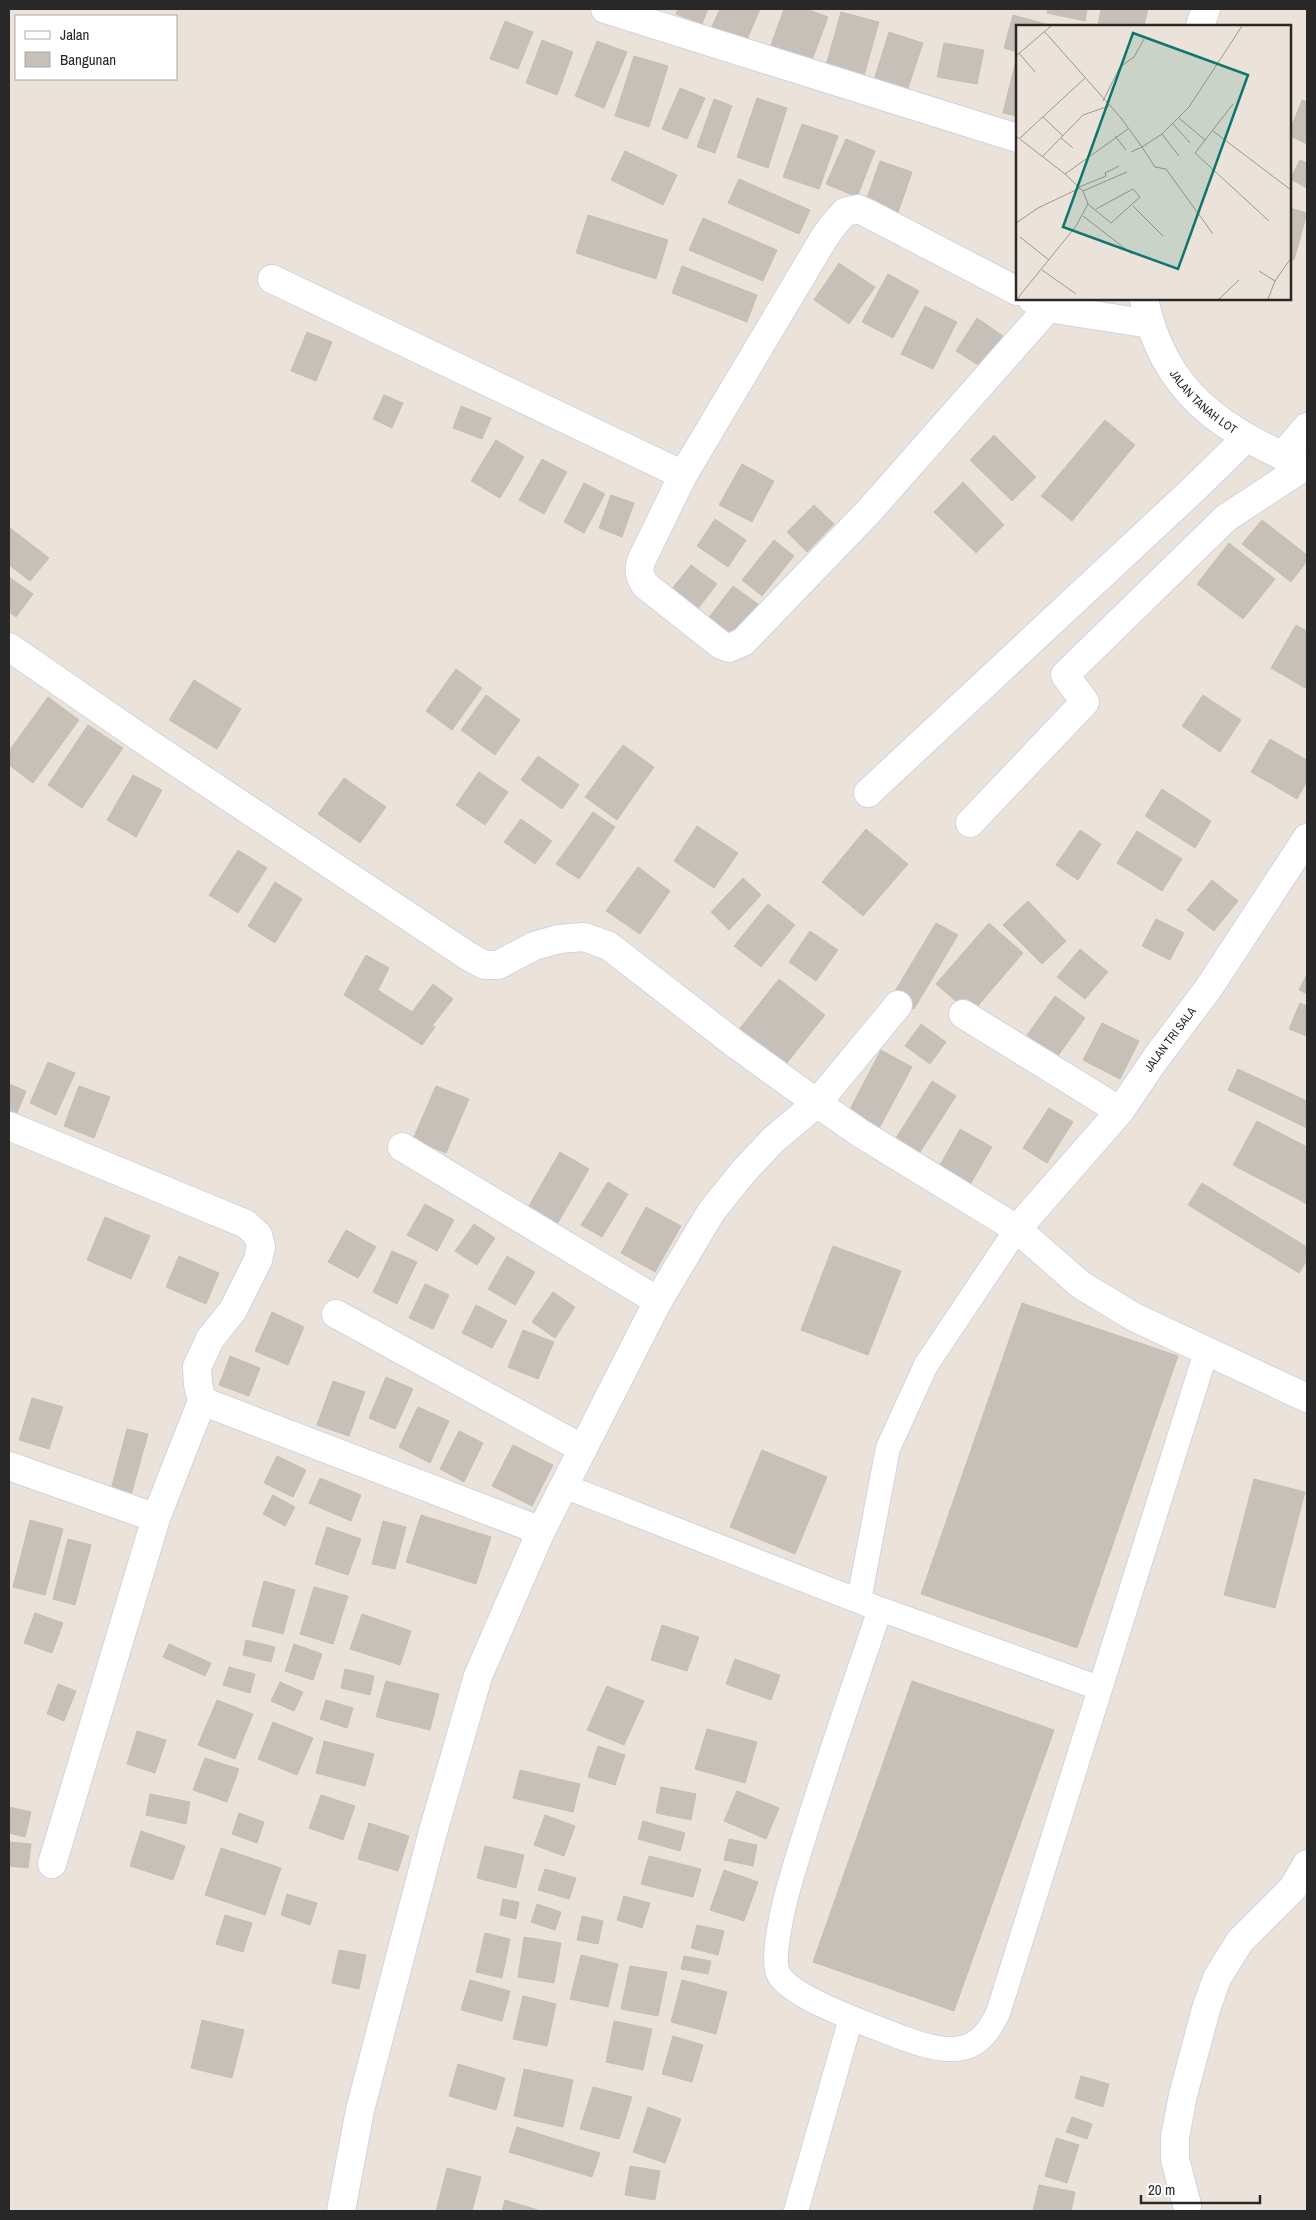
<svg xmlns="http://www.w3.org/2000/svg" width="1316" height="2220" viewBox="0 0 1316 2220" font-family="'Archivo Narrow',sans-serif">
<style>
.building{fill:#c6c0b9;stroke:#c6bfb3}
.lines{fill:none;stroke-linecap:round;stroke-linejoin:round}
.service-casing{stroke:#cfd3e2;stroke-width:26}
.minor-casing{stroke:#cfd3e2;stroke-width:30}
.secondary-casing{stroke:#cfd3e2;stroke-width:30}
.service{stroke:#fff;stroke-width:24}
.minor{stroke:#fff;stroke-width:28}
.secondary{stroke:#fff;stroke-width:28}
.labels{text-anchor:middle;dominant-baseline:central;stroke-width:5;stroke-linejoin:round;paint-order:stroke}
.street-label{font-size:12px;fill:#282828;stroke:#fff}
.inset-road{fill:none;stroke:#9d9892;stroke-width:1}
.view{fill:#0f766e;fill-opacity:0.15;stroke:#0f766e;stroke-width:2.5}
.inset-edge{fill:none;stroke:#282828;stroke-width:2.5}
</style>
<rect width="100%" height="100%" fill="#ebe3d9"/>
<!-- building -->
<path class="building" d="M678,9H708L702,24L676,14Z
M720,9H760L745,44L711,28Z
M784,9H807L828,17L811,63L770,48Z
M1048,9H1087L1085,21L1047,13Z
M1101,9H1148L1144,26L1098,25Z
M841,12L879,22L863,79L825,69Z
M1013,15L1053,26H1017V52L1004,48Z
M505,21L533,32L518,69L490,59Z
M889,32L923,43L906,94L873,83Z
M542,40L573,52L557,95L526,83Z
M597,41L627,52L604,108L575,96Z
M944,43L984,50L977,84L937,77Z
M634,56L668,66L649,127L615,116Z
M1015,64H1017V116L1003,113Z
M680,88L705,98L687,139L662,129Z
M757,98L787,108L768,168L737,157Z
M714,99L732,106L715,153L697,147Z
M1302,100L1307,102V144L1290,136V130Z
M802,124L838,136L819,189L783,177Z
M846,139L875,151L857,197L826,184Z
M625,151L677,175L663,205L611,180Z
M1300,160L1307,163V188L1290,179Z
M880,161L912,172L897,215L865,204Z
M739,179L810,210L799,234L728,203Z
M1290,208L1307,213L1294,260L1290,259Z
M588,215L668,240L656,279L576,253Z
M703,218L777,250L763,281L689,250Z
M839,263L875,287L849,324L814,300Z
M682,266L757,295L747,322L672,293Z
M888,274L919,291L893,338L862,322Z
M925,306L957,322L933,369L901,354Z
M977,318L1003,336L983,368L956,351Z
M307,332L332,342L316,381L291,371Z
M384,395L403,403L392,428L373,419Z
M461,406L491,418L482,439L453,428Z
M1105,420L1135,445L1072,521L1041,496Z
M994,435L1036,477L1012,501L970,460Z
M496,440L524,457L500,498L471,481Z
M542,459L567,472L544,514L519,500Z
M742,464L774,481L752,522L719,505Z
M963,482L1004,525L976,553L934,512Z
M584,483L605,494L584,533L564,522Z
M611,495L634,503L622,537L599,528Z
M814,505L834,524L807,552L787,532Z
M715,519L746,540L728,567L697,546Z
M1262,520L1307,555V561L1291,582L1242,544Z
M10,528L49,558L30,581L9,565Z
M774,540L794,556L762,596L742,580Z
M1229,543L1275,579L1243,619L1197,584Z
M691,565L717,584L693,615L667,595Z
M9,577L33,594L16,617L9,612Z
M733,586L758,604L729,642L704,624Z
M1296,625L1307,631V685L1305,688L1271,668Z
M456,669L482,688L452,730L426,711Z
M194,680L241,709L217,749L169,720Z
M486,695L520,720L495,755L461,730Z
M1203,695L1241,720L1220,752L1182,726Z
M48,697L79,720L33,783L9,765V751Z
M88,725L123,748L82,808L48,785Z
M1270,739L1307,760V781L1297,799L1251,772Z
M623,745L654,767L617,820L585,797Z
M538,756L579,785L562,809L521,780Z
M479,772L508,792L485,825L456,805Z
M133,775L162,790L136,837L107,820Z
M344,778L386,807L360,843L318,814Z
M1162,789L1211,821L1195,848L1145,816Z
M593,812L615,827L579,879L556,864Z
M521,819L552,841L535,864L504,842Z
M697,826L738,853L714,888L674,861Z
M866,829L908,864L863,916L822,882Z
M1080,830L1101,844L1078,880L1056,865Z
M1137,831L1182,859L1162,891L1117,863Z
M238,850L267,868L238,913L209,895Z
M638,867L670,891L640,934L606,911Z
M743,878L761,895L729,930L711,912Z
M1212,880L1238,901L1214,931L1187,910Z
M275,882L302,899L275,943L248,926Z
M1028,901L1066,941L1042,964L1003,925Z
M768,904L795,925L761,967L734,946Z
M1156,919L1184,933L1170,960L1142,946Z
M936,923L958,935L914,1009L892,996Z
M989,923L1023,953L971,1014L936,984Z
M810,931L838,950L816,981L789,962Z
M1080,949L1108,972L1085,999L1057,977Z
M366,955L389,968L378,990L412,1012L433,984L453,999L432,1026L435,1027L422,1045L344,995Z
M1307,974V994L1299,990Z
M779,979L825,1015L783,1068L737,1032Z
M1055,996L1085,1018L1055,1060L1025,1038Z
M1300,1003L1307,1006V1036L1289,1029Z
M1102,1023L1139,1041L1120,1079L1083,1060Z
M921,1024L946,1042L930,1064L905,1046Z
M881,1050L912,1067L876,1134L846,1117Z
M48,1062L75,1073L56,1115L30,1103Z
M1238,1069L1307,1101V1128L1228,1090Z
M932,1081L956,1096L915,1160L891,1146Z
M9,1084L26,1091L12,1125L9,1123Z
M79,1086L110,1097L94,1138L64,1126Z
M436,1086L469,1099L446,1153L413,1139Z
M1049,1108L1073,1122L1047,1163L1023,1148Z
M1257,1121L1307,1147V1204L1233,1165Z
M960,1129L992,1147L965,1193L934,1176Z
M560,1152L589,1169L556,1226L527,1209Z
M608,1182L628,1194L602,1237L581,1225Z
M1202,1183L1307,1247V1260L1299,1273L1188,1205Z
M425,1204L454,1220L437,1251L407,1235Z
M646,1207L681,1226L655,1272L621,1253Z
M105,1217L150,1236L131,1279L87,1260Z
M474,1224L495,1238L477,1265L455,1251Z
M346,1230L376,1247L358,1278L328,1262Z
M833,1246L901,1271L868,1355L801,1330Z
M392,1251L417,1262L397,1304L373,1292Z
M179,1256L219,1273L206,1304L166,1287Z
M507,1256L535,1272L515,1305L488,1289Z
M425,1284L449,1295L433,1329L409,1318Z
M553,1292L575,1307L555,1338L532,1322Z
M1022,1303L1178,1356L1077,1648L921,1594Z
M476,1305L507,1321L492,1348L462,1333Z
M272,1312L304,1327L288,1365L255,1351Z
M523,1330L554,1342L538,1379L508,1367Z
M230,1356L260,1368L249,1396L219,1385Z
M386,1377L413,1389L395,1429L369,1418Z
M333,1381L365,1392L349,1436L317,1425Z
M32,1398L63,1407L49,1449L19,1440Z
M418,1407L449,1421L430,1463L399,1447Z
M127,1429L148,1434L128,1506L108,1501Z
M459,1431L483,1443L464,1482L440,1469Z
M513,1445L553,1465L532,1506L492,1486Z
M762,1450L827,1477L795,1554L730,1527Z
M277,1456L306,1470L293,1497L264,1483Z
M320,1478L361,1495L351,1521L309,1503Z
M1254,1479L1305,1492L1275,1608L1224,1595Z
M273,1495L295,1507L285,1526L263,1514Z
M421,1515L491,1537L476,1584L406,1562Z
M30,1520L63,1529L45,1595L13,1587Z
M383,1521L406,1527L395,1569L372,1564Z
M327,1527L361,1539L348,1575L315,1564Z
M68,1539L91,1545L75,1605L53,1599Z
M264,1581L295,1590L283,1634L252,1626Z
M314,1587L348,1596L333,1644L300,1634Z
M35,1613L63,1623L52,1653L24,1643Z
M362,1614L411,1631L400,1665L350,1649Z
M662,1625L699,1637L687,1671L651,1660Z
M246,1640L275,1647L271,1662L243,1655Z
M169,1644L211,1663L205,1676L163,1657Z
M294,1644L322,1654L313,1680L285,1671Z
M735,1659L780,1675L771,1700L726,1684Z
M229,1667L255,1674L250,1693L223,1685Z
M345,1669L374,1676L370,1695L341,1688Z
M386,1681L439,1694L430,1730L376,1717Z
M912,1681L1054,1730L954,2011L813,1962Z
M280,1682L303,1692L294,1711L271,1701Z
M58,1684L76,1691L64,1721L47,1714Z
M607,1686L644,1701L624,1745L587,1730Z
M217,1700L253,1714L235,1759L198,1745Z
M326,1700L353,1708L347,1728L320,1719Z
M273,1722L313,1738L297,1775L258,1759Z
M707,1729L757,1742L745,1783L695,1769Z
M137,1731L166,1740L155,1773L127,1764Z
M324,1741L374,1754L365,1786L316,1773Z
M598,1746L625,1755L615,1785L588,1777Z
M205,1758L239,1769L227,1802L193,1790Z
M520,1770L580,1784L573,1812L513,1798Z
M661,1787L696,1794L691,1820L656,1813Z
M737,1791L779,1808L766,1839L724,1821Z
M150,1794L190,1802L186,1824L146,1815Z
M321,1795L355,1806L343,1840L309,1828Z
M9,1807L31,1812L25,1837L9,1833Z
M239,1813L264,1822L257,1843L232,1834Z
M545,1815L575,1826L564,1856L534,1845Z
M643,1821L685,1833L680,1851L638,1839Z
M369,1823L409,1836L398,1871L358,1859Z
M141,1831L185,1846L173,1880L130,1866Z
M729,1839L757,1845L753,1866L724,1860Z
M9,1842L31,1844L28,1868L9,1866Z
M485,1846L524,1855L516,1888L477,1878Z
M221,1848L281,1868L265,1915L205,1895Z
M649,1856L701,1869L693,1897L641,1884Z
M545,1869L576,1878L569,1899L538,1890Z
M724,1870L758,1882L744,1921L710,1910Z
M287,1894L317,1903L310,1925L281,1915Z
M624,1896L650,1903L642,1928L617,1920Z
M503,1899L519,1902L516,1919L500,1915Z
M537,1904L561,1912L555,1930L531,1922Z
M225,1915L252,1923L243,1952L216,1944Z
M582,1916L603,1921L598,1944L577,1940Z
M697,1925L724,1931L718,1955L691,1948Z
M485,1933L510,1939L502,1978L476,1972Z
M524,1937L561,1943L554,1983L518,1977Z
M339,1950L366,1955L359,1989L332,1983Z
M581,1955L618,1964L608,2007L570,1999Z
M684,1956L711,1961L708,1974L681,1969Z
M630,1966L667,1972L658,2016L621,2009Z
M470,1980L510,1991L502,2021L461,2010Z
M682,1980L727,1992L716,2034L671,2022Z
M523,1996L556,2004L547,2046L513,2039Z
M202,2020L244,2030L232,2078L191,2068Z
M614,2021L652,2029L643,2070L606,2062Z
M673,2036L703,2045L692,2082L662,2074Z
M458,2064L505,2078L496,2110L449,2096Z
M524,2069L573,2080L563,2127L514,2116Z
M1081,2076L1109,2084L1103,2107L1075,2098Z
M593,2087L632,2097L619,2139L580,2129Z
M648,2107L681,2119L665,2163L633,2152Z
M1072,2117L1092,2124L1087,2139L1066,2132Z
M517,2127L600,2153L592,2177L509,2152Z
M1056,2138L1079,2145L1067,2183L1045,2176Z
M630,2166L660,2171L655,2200L625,2195Z
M447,2168L481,2177L472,2211H436Z
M1039,2185L1075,2192L1071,2211H1033Z
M505,2200L541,2211H502Z"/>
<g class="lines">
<!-- service casing -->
<g class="service-casing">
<path id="service" d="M564,1486L874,1607
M859,1600L888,1448L926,1365L1017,1229
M1099,1688L880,1609C849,1701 816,1793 789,1886C784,1904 770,1960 779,1975C793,1999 875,2027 903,2038C927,2047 964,2059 984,2035C990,2029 994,2020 998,2013L1206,1352
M796,2211L851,2018"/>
</g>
<!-- minor casing -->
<g class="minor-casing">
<g id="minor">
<path d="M605,9L1017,138"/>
<path d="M272,279L683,475"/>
<path d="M1017,291L867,213L858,209L845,212L834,224L824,238L683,475L642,559C638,570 639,575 645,585L721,645L729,648L743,642L870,510L1048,308"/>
<path d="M1032,299L1048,308L1150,324"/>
<path d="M1282,456L1307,427"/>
<path d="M9,647L145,741L468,956L484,965H498L534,946L559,939L584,937L609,946L734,1043L817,1103L898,1005"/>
<path d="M868,793L1195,488L1246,438"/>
<path d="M970,823L1085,702L1065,675L1226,518L1305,466"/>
<path d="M963,1014L1120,1111"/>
<path d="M9,1126L246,1224L258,1235L261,1247L258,1260L233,1310L210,1339L197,1367L198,1384L202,1401L156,1518L52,1864"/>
<path d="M402,1147L658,1301"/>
<path id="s1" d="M1017,1229L1120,1111L1156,1058L1208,989L1307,838"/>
<path d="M336,1314L583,1449"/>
<path d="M202,1401L541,1531"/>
<path d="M9,1466L156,1518"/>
<path d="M1187,2205L1175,2159V2137L1183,2095L1206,2009L1217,1978L1240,1941L1293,1888L1307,1864"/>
<path d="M341,2211L360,2110L432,1835L478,1676L541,1531L658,1301L711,1212L743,1172L773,1140L817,1103L860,1133L1017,1229L1081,1285L1134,1317L1307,1398"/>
</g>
</g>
<!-- secondary casing -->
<g class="secondary-casing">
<g id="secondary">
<path d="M1200,26L1206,9"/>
<path id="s2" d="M1144,299C1164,395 1223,430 1307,467"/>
</g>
</g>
<!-- service -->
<use href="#service" class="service"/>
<!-- minor -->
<use href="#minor" class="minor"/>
<!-- secondary -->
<use href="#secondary" class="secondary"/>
</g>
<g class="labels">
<!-- street labels -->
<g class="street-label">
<text stroke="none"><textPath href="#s2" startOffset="122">JALAN TANAH LOT</textPath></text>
<text stroke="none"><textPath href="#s1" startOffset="244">JALAN TRI SALA</textPath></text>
</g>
</g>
<!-- overview -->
<g transform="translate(1016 25)">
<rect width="275" height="275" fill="#ebe3d9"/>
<path class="inset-road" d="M28,6L105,93L126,122L146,109L173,82L226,1M3,28L19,47M0,31L35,1M87,76L104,42L118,32L128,14M217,79L179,128L253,196M27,92L47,111M163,93L189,115M157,99L174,118M197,106L275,165M146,109L163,131M0,111L49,149L67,166L72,179L60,201L1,274M99,111L110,125M4,113L69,53M45,113L57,123M115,127L126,122L139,142L150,144L197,209M27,131L67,90L93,81M49,149L112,104M63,162L90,151L89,148L103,141M67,166L111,147M72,179L95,198L124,172L117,164L80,184M117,181L147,211M67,191L116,229M0,198L22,183L64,163M4,212L33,235M26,245L60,269M243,246L259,256M203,274L223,255M252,274L259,256L275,233"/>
<path class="view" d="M117,8L232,50L162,244L47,202Z"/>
<rect width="275" height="275" class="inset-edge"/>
</g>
<!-- border -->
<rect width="1316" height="2220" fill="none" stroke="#282828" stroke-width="20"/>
<!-- legend -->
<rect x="15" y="15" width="162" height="65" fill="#ffffff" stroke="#a9a9a9"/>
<rect x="25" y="31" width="25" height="8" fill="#ffffff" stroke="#a9a9a9"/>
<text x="60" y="40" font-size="15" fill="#282828">Jalan</text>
<rect x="25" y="52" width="25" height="15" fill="#c6c0b9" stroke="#a9a9a9"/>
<text x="60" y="65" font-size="15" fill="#282828">Bangunan</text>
<!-- scale -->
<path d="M1141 2195v8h119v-8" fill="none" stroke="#282828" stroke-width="2.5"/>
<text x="1148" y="2195" font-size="15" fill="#282828" stroke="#ffffff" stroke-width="4" paint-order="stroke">20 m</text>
</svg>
